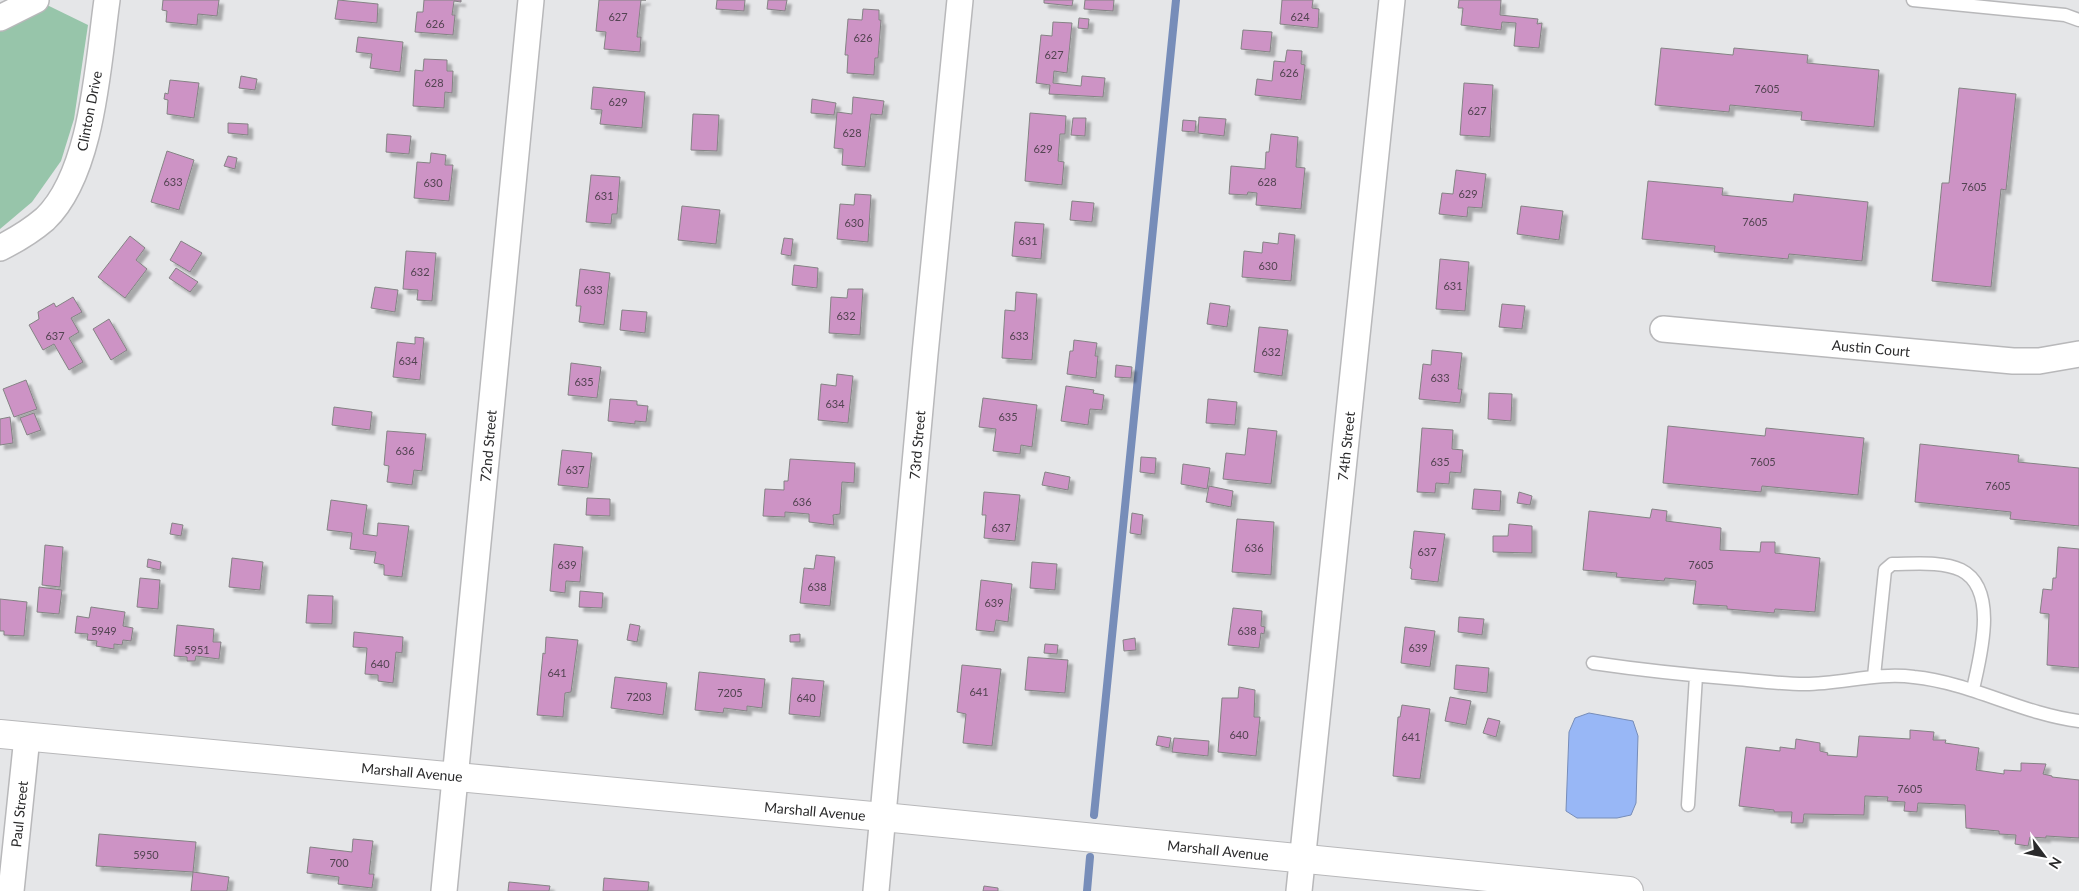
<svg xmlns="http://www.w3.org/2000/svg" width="2079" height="891" viewBox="0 0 2079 891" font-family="Lato,sans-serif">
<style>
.green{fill:#97c5aa}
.water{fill:#98b7f6;stroke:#778db9}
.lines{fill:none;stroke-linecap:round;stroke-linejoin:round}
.stream{stroke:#778db9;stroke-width:8}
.building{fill:#cd93c5;stroke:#848384;filter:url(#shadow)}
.lane-casing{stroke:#b8b8ba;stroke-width:15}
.street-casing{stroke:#b8b8ba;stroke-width:28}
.secondary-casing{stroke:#b8b8ba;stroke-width:30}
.lane{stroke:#fff;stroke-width:12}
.street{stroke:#fff;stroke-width:25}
.secondary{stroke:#fff;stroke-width:28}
.labels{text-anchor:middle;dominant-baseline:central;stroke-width:4;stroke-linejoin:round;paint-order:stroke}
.number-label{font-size:11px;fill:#534452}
.street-label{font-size:14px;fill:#2a2a2b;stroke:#fff}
</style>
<defs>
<filter id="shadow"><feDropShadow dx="4.5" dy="4.5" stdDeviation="1" flood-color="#0004"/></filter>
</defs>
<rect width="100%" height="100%" fill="#e5e6e8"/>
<!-- green -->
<path class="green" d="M47,5L88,25L74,119L61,161L32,202L0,229V29Z"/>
<!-- water -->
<path class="water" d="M1589,713L1633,721L1638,736L1636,803L1631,815L1617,818H1577L1566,811L1569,732L1575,718Z"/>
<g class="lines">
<!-- stream -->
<path class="stream" d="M1094,815L1176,0
M1087,891L1090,857"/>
</g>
<!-- building -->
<path class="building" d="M163,0H219L217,16L198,14L197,25L166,22L167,11L162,10Z
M338,0L378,4L377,23L335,19Z
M424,0H461V2L454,1L452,15H455L453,35L415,32L417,12H423Z
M599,0H646H641L637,37H641L640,52L604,49L606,32L596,31Z
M717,0H745L744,11L716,9Z
M768,0H787L785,11L767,9Z
M1044,0H1073L1072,6L1044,3Z
M1085,0H1114L1113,11L1084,9Z
M1282,0H1313L1312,8L1319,9L1318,28L1280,24Z
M1459,0H1501L1500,15L1538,19L1537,24L1542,23L1539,48L1514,46L1516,23L1502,22L1501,30L1461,25L1463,8H1458Z
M863,9L879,10V20H881L878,58H875L874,75L847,73L848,55H845L848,19L862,20Z
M1079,18L1089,19L1088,29L1078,28Z
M1053,22L1072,23L1067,73L1054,71L1053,83L1081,86L1082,76L1105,78L1103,97L1049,94L1050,85L1036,83L1041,35L1052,36Z
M1243,30L1272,32L1270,52L1241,49Z
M358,37L403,42L400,72L370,68L372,54L356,52Z
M1661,48L1733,55L1734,48L1808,55L1807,63L1879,70L1874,127L1801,120L1802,112L1730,105L1729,112L1655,105Z
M1287,50L1302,51L1301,64L1305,65L1301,100L1255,95L1257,79L1272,81L1274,61L1285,62Z
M424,59L447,60V71H453L452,93L445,92L444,108L413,106L415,70L423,71Z
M241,76L257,79L255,90L239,88Z
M170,80L199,83L194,118L167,114L168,100L164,99L165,93L168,94Z
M1464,83L1493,85L1490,137L1460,135Z
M593,87L645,92L642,128L600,124L602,110L591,109Z
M1959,88L2016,94L2006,190L2001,189L1991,287L1932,281L1942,183H1949Z
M853,97L884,101L882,115L871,114L865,167L842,165L843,149L834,148L837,112L852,114Z
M812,99L836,103L834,115L811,113Z
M1030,113L1066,116L1065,134H1060L1058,161L1064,162L1062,185L1025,181Z
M693,114L719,115L717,151L691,150Z
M1199,117L1226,119L1224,136L1198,133Z
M1073,118H1086L1085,136L1071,135Z
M1183,120L1196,121L1195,132L1182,131Z
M228,123L248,124V135L228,133Z
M387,134L411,136L409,154L386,152Z
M1271,134L1298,137L1296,167L1305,168L1301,209L1256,205L1257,193L1248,192L1247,195L1229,194L1231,166L1265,169L1266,152H1269Z
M167,151L194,160L179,210L151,202Z
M431,153L446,155L445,165H453L449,201L414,198L417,162L430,163Z
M228,156L237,158L235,169L224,166Z
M1456,170L1486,174L1482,208L1468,207L1467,217L1439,214L1442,193L1453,194Z
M591,175L620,177L617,214H612L611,224L586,222Z
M1648,181L1723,188L1722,195L1793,202L1794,194L1868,202L1862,261L1789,254L1788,259L1714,252L1715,246L1642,239Z
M855,194L871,195L868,242L837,239L840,204L854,205Z
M1072,201L1094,203L1092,222L1070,220Z
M682,206L720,210L716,244L678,240Z
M1521,206L1563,211L1559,240L1517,234Z
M1015,222L1044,224L1041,259L1012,256Z
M1279,233L1295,235L1291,281L1242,277L1244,251L1262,253L1263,242L1278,244Z
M130,236L145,248L136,260L147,269L125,298L98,277Z
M784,238L793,239L791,256L781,254Z
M181,241L202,253L190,272L170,260Z
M406,251L436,253L432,301L417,300L418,290L403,289Z
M1440,259L1469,262L1465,311L1436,309Z
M794,265L818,268L817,288L792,285Z
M176,268L198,282L190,292L169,278Z
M580,269L610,273L604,325L579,322L581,306H576Z
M375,287L398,290L395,312L371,308Z
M848,289H863L860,335L829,333L831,297L847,298Z
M1016,292L1037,294L1032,360L1002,358L1005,310L1015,311Z
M73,297L82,312L71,318L79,332L69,338L83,362L69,370L54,344L43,350L29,325L39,319L38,312L54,303L56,307Z
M1210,303L1230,306L1227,327L1207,324Z
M1502,304L1525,306L1522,329L1499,327Z
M622,310L647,312L645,333L620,330Z
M109,319L127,350L111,360L93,329Z
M1259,327L1288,330L1282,376L1254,372Z
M415,337L424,338L420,380L393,377L397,342L415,344Z
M1074,340L1097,343L1095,356H1098L1096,378L1067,374L1070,351H1073Z
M1432,350L1462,353L1458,389H1462L1460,403L1419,399L1423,364L1431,365Z
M571,363L601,367L597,398L568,395Z
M1116,365L1132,367L1131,378L1115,377Z
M837,374L853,376L848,423L818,420L821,384L836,386Z
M26,380L37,409L14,417L3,389Z
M1066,386L1094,390L1093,393L1104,395L1102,410L1090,409L1088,425L1061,421Z
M1489,393L1512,394L1511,421L1488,419Z
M983,398L1037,405L1032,447L1021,445L1020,454L993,451L996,429L979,427Z
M610,399L637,401V405L648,406L646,422L635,421V424L608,421Z
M1208,399L1237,402L1235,425L1206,423Z
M334,407L372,412L370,430L332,425Z
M34,413L41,430L27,435L20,418Z
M10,417L13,443L0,445V419Z
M1668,426L1765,436L1766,428L1864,438L1858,495L1762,486L1761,492L1663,483Z
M1248,428L1277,431L1271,484L1223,479L1226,453L1245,455Z
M1422,428L1453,430L1452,449L1463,450L1461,473L1450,472L1449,484L1436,483L1435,493L1417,492Z
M387,431L426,434L422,471L414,470L412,485L387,482L389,466L384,465Z
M1920,444L2019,455L2018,462L2079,468V526L2010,519L2011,512L1915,502Z
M562,450L592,453L588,488L558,485Z
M1141,457L1156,458L1155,474L1140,472Z
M790,459L855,463L854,483L842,482L840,514L833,515L834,525L809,522V514L785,512V517L763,516L765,489L784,490V481H788Z
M1183,464L1210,468L1207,489L1181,484Z
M1045,472L1070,477L1068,490L1042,485Z
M1209,486L1233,491L1231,507L1206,502Z
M1474,489L1501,491L1500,511L1472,509Z
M984,492L1020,495L1015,541L984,538L986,515H982Z
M1519,492L1532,496L1530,505L1517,503Z
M587,498L610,499V516L586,515Z
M331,500L367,505L363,534L377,536L378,523L409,526L402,577L384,575V565L374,563L376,552L350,549L352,533L327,530Z
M1652,509L1667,511L1666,521L1721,528L1720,550L1760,552L1761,542H1775V553L1820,558L1815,612L1775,609L1774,613L1727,609V606L1693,604L1696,581L1665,578L1664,581L1616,577L1617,573L1583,570L1589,511L1650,518Z
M1132,513L1143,515L1141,535L1130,533Z
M1237,519L1274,522L1271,575L1232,572Z
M172,523L183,525L181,536L170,534Z
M1509,524L1532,526V553L1493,552V536H1508Z
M1414,531L1445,534L1438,582L1411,579L1412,569L1410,568Z
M554,544L583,547L580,582L566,581L565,593L550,591Z
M45,545L63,547L60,587L42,585Z
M2058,547L2079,549V668L2047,665L2049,614L2040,613L2043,589L2052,590L2053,578H2056Z
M816,555L835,557L830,606L800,603L804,568L814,569Z
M232,558L263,562L260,590L229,587Z
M148,559L161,562L160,570L147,567Z
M1032,562L1057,564L1055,590L1030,588Z
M140,578L160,580L158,609L137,607Z
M981,580L1012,584L1008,622L996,620L994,632L976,630Z
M39,587L62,590L59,614L37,612Z
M580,591L603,593L602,608L579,607Z
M308,595L333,596L332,624L306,623Z
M0,599L27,602L24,636L4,635V631H0Z
M91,607L125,612L123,626L133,628L131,641L123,640L122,645L114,644V649L96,646L97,641L87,640L88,634L75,633L77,616L89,618Z
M1233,608L1262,611L1261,626L1265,627L1264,634L1261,633L1259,648L1228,645Z
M1459,617L1484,619L1482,635L1458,632Z
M630,624L640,626L637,642L627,640Z
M177,625L214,629L213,642H221L219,659L196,656L195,661H187V657L174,656Z
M1405,627L1435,631L1430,667L1401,663Z
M354,632L403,637L402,653L396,652L393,683L378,681V675L365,674L367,648L353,647Z
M800,634V642H790V635Z
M546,637L578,640L571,692L565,693L563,717L537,715L543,653L545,654Z
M1135,638L1136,650L1124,651L1123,640Z
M1045,644L1058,645L1057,654L1044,653Z
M1028,657L1068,660L1065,693L1025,690Z
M962,665L1001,669L992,746L963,743L966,714L957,712Z
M1456,665L1489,668L1487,693L1454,689Z
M699,672L765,679L762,708L747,706V711L724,708L723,713L695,710Z
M615,677L667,683L663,715L611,708Z
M792,678L824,681L820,717L789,714Z
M1239,687L1255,690L1254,717H1260L1256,756L1218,752L1222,698H1238Z
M1450,697L1471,701L1466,725L1445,721Z
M1402,705L1430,709L1420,779L1393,776L1398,717H1400Z
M1488,718L1500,721L1496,737L1483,733Z
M1910,730L1934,732L1933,740H1946L1945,743L1979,748L1976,770L2004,774V770L2021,771V763L2046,764L2043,774L2052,776V777L2079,780V838L2046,836V838L2030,837L2028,846L2015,844L2016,835L1999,834V831L1966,828L1965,805L1918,803L1917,812L1904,811L1905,802L1887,801L1888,797L1865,796L1864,815L1804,814L1803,823H1791L1792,812H1774V810L1739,806L1746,747L1780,751V747L1795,749L1796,739L1820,743V751L1828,753L1827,755L1857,757L1859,736L1910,739Z
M1158,736L1171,738L1169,748L1156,745Z
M1174,738L1209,741L1208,756L1172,752Z
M99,834L196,842L193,872L96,866Z
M353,839L373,841L369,874H374L372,888L338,884L339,877L307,873L310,847L352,852Z
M193,872L229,877L227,891H191Z
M604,878L649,882L648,891H603Z
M509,882L550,886L549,891H508Z
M984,886L998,888V891H983Z"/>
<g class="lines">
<!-- lane casing -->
<g class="lane-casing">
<path id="lane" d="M1913,0L2065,15L2079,20
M1593,663C1641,670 1688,675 1737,679C1759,681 1782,684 1805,684C1842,684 1877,672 1914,677C1972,683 2022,714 2079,721
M1874,676L1885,570L1892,564C1914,564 1942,561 1961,570C1999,589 1980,657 1973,689
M1688,805L1696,676"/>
</g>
<!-- street casing -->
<g class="street-casing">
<path id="street" d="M0,18L36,0
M0,248C16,240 31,231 45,219C93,173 98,63 107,0
M1663,329L2013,361H2039L2079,354
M11,891L27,737
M444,891L531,0
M876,891L925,354L960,0
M1299,891L1392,0"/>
</g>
<!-- secondary casing -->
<g class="secondary-casing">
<path id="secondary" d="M0,734L883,817L1629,891"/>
</g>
<!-- lane -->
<use href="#lane" class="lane"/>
<!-- street -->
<use href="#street" class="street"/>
<!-- secondary -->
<use href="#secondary" class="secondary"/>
</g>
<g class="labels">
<!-- number labels -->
<g class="number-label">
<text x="618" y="16">627</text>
<text x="1300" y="16">624</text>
<text x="435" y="23">626</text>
<text x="863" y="37">626</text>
<text x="1054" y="54">627</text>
<text x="1289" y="72">626</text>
<text x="434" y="82">628</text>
<text x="1767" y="88">7605</text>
<text x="618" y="101">629</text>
<text x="1477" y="110">627</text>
<text x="852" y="132">628</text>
<text x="1043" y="148">629</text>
<text x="173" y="181">633</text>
<text x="1267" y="181">628</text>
<text x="433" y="182">630</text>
<text x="1974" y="186">7605</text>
<text x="1468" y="193">629</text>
<text x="604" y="195">631</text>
<text x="1755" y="221">7605</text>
<text x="854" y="222">630</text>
<text x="1028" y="240">631</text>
<text x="1268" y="265">630</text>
<text x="420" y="271">632</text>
<text x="1453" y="285">631</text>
<text x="593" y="289">633</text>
<text x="846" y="315">632</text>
<text x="55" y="335">637</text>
<text x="1019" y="335">633</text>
<text x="1271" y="351">632</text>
<text x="408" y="360">634</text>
<text x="1440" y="377">633</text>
<text x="584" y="381">635</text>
<text x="835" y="403">634</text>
<text x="1008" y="416">635</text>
<text x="405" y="450">636</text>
<text x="1440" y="461">635</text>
<text x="1763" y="461">7605</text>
<text x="575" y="469">637</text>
<text x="1998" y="485">7605</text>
<text x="802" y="501">636</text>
<text x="1001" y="527">637</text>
<text x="1254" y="547">636</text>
<text x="1427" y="551">637</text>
<text x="567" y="564">639</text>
<text x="1701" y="564">7605</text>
<text x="817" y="586">638</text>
<text x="994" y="602">639</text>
<text x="104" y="630">5949</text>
<text x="1247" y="630">638</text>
<text x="1418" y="647">639</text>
<text x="197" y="649">5951</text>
<text x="380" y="663">640</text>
<text x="557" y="672">641</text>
<text x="979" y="691">641</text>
<text x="730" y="692">7205</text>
<text x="639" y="696">7203</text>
<text x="806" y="697">640</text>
<text x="1239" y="734">640</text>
<text x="1411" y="736">641</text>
<text x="1910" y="788">7605</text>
<text x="146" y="854">5950</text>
<text x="339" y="862">700</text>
</g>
<!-- street labels -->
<g class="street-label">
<text transform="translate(89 111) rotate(-79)">Clinton Drive</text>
<text transform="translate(1871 348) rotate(5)">Austin Court</text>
<text transform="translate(917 445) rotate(-85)">73rd Street</text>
<text transform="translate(488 446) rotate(-85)">72nd Street</text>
<text transform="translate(1346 446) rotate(-84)">74th Street</text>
<text transform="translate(412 772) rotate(5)">Marshall Avenue</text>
<text transform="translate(815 811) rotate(5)">Marshall Avenue</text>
<text transform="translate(19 814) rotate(-84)">Paul Street</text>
<text transform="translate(1218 850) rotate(6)">Marshall Avenue</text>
</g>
</g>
<!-- north arrow -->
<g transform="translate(2044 856) rotate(122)" stroke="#ffffff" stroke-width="4" paint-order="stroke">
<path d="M0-4L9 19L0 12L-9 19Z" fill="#2a2a2b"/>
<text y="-8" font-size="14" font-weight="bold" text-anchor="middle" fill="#2a2a2b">N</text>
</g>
</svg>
